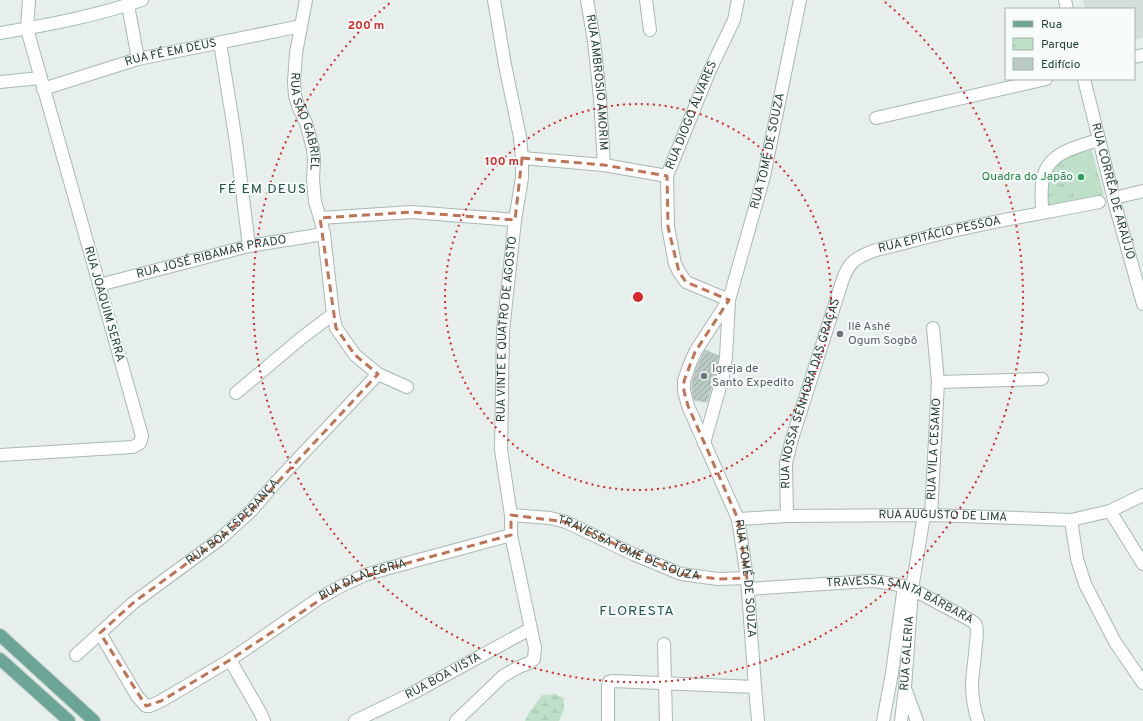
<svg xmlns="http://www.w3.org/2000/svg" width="1143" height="721" viewBox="0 0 1143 721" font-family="Overpass,sans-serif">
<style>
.built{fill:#d4dfda}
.wetland{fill:url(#wetland-marsh)}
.park{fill:url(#park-tufts)}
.pitch{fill:#bfe0c8}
.building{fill:url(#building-hatch);stroke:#b8c9c2}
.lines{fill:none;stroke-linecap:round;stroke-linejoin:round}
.minor-casing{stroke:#a8b8b2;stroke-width:14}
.tertiary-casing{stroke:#a8b8b2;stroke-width:14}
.secondary-casing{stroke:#a4bbb3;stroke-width:14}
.primary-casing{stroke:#c2cac8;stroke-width:14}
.minor{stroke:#fff;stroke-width:12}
.tertiary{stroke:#fff;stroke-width:12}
.secondary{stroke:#fff;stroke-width:12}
.primary{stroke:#6aa596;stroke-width:12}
.marked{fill:none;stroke:#c07456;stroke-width:3;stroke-dasharray:8 5;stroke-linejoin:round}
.ring{fill:none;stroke:#d62828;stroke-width:2;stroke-dasharray:2 4}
.leisure-dot{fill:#2e9e5b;stroke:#f7fbf9;stroke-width:1.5}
.worship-dot{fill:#6b7280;stroke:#f7fbf9;stroke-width:1.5}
.labels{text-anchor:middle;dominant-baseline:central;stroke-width:4;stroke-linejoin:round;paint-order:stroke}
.street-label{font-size:12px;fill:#24423a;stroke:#f7fbf9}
.leisure-label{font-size:12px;fill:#27864d;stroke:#f7fbf9;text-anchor:end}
.worship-label{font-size:12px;fill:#5b616d;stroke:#f7fbf9;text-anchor:start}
.quarter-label{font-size:14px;letter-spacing:1px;fill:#1f5548;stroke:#f7fbf9}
.centre{fill:#d62828;stroke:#f7fbf9;stroke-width:2}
.ring-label{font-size:12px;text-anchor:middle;font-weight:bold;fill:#d62828;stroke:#f7fbf9;stroke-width:4;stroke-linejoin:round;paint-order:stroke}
</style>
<defs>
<pattern id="wetland-marsh" width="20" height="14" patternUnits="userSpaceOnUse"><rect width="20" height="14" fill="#bfe0c8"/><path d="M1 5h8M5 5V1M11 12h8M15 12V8" fill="none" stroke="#a4c1ad"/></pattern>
<pattern id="park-tufts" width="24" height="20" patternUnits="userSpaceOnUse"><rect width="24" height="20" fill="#bfe0c8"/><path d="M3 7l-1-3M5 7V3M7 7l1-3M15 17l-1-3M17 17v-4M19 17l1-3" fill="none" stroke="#a4c1ad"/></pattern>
<pattern id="building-hatch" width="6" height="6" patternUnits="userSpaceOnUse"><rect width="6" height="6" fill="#bbcac4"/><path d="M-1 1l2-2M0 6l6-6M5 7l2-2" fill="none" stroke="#98a6a0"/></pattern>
</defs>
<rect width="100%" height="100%" fill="#e6efeb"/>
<!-- built -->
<path class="built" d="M1083,0H1143V38L1134,40V9H1085Z"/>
<!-- wetland -->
<path class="wetland" d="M555,694L564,698V710L559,721H525L528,714L542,695Z"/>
<!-- park -->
<path class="park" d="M1091,147L1104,195L1047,207L1046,186L1055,162Z"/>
<!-- pitch -->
<path class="pitch" d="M1088,152L1099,194L1075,200L1063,160Z"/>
<!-- building -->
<path class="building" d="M705,350L719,356L716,374L707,402L694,400L692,390V382L696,369Z"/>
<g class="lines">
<!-- minor casing -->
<g class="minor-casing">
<g id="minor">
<path id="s1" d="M306,0L296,53L294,82L295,96L298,106L306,123L313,149L314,160L313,179L315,202L320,218L324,234L333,314L336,328L355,355L378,374L407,387"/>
<path id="s2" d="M587,0L594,41L600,98L604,165"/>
<path d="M646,0L650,30"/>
<path d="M128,5L138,59"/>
<path d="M220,43L236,142L249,246"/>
<path d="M1134,57L1143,55"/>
<path d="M0,82L40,78"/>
<path id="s3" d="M43,89L138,59L301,26"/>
<path d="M876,118L1046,79"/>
<path d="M522,158L604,165L667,176"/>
<path d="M1042,213C1042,204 1041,194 1042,185C1044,153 1073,148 1099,140"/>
<path d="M320,218L412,212L515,220"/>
<path id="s4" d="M99,285L249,246L324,234"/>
<path id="s5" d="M729,300L686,282L679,272L675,264L668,227L667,176L710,70L734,20L738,0"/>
<path id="s6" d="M728,301L695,352L689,366L684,381V391L688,406L738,519L747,578L755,687L758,721"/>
<path d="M938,382L1042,379"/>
<path d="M236,393L299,340L333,314"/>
<path id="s7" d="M704,443L723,376L726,357L729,300L764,176L800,0"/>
<path d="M0,455L133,447L140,443L142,436L27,29L29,0"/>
<path d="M1110,511L1143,564"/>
<path id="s8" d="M511,515L550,518L566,522L633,554L681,574L718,579L747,578"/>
<path id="s9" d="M931,515L938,382L933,328"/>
<path id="s10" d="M787,516L786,463L792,439L841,285C844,276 847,267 854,261C868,250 889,247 905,243C969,225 1034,215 1099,202"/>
<path id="s11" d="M738,519L787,516L931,515L1071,520L1110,511L1143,495"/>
<path d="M1071,520L1077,559L1085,584L1115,642L1143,683"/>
<path id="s12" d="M748,589L870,581C885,582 898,584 912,589L972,621C973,622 975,624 976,625C979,631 972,674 972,684C972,697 974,709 978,721"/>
<path id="s13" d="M100,633L137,696L146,706H150L161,701L230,660L318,599L341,586L365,575L389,568L511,535"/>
<path d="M664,644L666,721"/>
<path id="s14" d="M76,655L133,603L220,539L251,511L277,481L378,374"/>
<path d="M230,660L260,712L264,721"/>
<path d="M906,691L917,721"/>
<path id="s15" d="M355,721L413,693L530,629"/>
<path id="s16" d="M456,721L503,676L519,667L529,663L534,659L535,648L511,535V515L501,450L503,331L515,220L522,178V158L520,137L505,65L494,0"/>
<path d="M608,721V686L609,682L612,681L755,687"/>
<path d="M883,721L892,673L904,586"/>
<path id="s17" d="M901,721L905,688L912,589L924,515"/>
</g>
</g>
<!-- tertiary casing -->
<g class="tertiary-casing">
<g id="tertiary">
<path d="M1065,0L1067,9"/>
<path id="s18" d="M1084,79L1116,208L1143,304"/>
<path d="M1114,198L1143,191"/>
</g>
</g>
<!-- secondary casing -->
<g class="secondary-casing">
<path id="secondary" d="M0,33C48,25 96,16 142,0"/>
</g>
<!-- primary casing -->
<g class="primary-casing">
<path id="primary" d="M0,635L94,721
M0,659L69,721"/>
</g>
<!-- minor -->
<use href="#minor" class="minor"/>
<!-- tertiary -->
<use href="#tertiary" class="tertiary"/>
<!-- secondary -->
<use href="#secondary" class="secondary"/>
<!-- primary -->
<use href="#primary" class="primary"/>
</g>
<!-- marked area -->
<path class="marked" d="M522,158L604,165L667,176L668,227L679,272L686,282L729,300L695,352L684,381V391L688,406L738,519L747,578L718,579L681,574L566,522L511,515V535L389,568L341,586L230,660L161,701L146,706L100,633L133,603L220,539L251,511L378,374L355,355L336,328L320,218L412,212L515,220Z"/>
<!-- distance rings -->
<g class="ring">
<circle cx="638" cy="297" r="193"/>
<path d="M885 2A385 385 0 1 1 391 2"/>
</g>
<!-- markers -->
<circle class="leisure-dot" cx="1081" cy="177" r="4"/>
<g class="worship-dot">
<circle cx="840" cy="334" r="4"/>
<circle cx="704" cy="376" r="4"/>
</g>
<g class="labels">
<!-- street labels -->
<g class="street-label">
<text stroke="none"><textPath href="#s3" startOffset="133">RUA FÉ EM DEUS</textPath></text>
<text stroke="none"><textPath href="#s2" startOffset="83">RUA AMBROSIO AMORIM</textPath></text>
<text stroke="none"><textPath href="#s5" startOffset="222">RUA DIOGO ÁLVARES</textPath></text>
<text stroke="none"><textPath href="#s1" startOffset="124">RUA SÃO GABRIEL</textPath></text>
<text stroke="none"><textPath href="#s7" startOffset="300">RUA TOMÉ DE SOUZA</textPath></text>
<text stroke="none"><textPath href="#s18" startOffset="116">RUA CORRÊA DE ARAÚJO</textPath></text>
<text stroke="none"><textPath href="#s10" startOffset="357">RUA EPITÁCIO PESSOA</textPath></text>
<text stroke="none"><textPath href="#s4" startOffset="116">RUA JOSÉ RIBAMAR PRADO</textPath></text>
<text transform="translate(104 304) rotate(74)">RUA JOAQUIM SERRA</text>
<text stroke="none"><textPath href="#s16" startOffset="434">RUA VINTE E QUATRO DE AGOSTO</textPath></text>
<text stroke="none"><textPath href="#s10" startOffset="126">RUA NOSSA SENHORA DAS GRAÇAS</textPath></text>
<text stroke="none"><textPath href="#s9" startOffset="66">RUA VILA CESAMO</textPath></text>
<text stroke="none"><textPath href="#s11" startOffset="205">RUA AUGUSTO DE LIMA</textPath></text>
<text stroke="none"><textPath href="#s14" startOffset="206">RUA BOA ESPERANÇA</textPath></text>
<text stroke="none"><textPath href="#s8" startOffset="124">TRAVESSA TOMÉ DE SOUZA</textPath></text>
<text stroke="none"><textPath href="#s6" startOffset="301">RUA TOMÉ DE SOUZA</textPath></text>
<text stroke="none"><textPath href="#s13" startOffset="339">RUA DA ALEGRIA</textPath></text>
<text stroke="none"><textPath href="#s12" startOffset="156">TRAVESSA SANTA BÁRBARA</textPath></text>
<text stroke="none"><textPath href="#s17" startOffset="68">RUA GALERIA</textPath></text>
<text stroke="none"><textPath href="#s15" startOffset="99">RUA BOA VISTA</textPath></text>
</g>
<!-- leisure labels -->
<g class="leisure-label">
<text x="1073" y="177">Quadra do Japão</text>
</g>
<!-- worship labels -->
<g class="worship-label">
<text x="848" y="327">Ilê Ashé<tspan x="848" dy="14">Ogum Sogbô</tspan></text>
<text x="712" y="369">Igreja de<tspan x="712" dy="14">Santo Expedito</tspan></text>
</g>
<!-- quarter labels -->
<g class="quarter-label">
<text x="263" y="189">FÉ EM DEUS</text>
<text x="637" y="611">FLORESTA</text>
</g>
</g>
<circle cx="638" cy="297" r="6" class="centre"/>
<g class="ring-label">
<text x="366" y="29">200 m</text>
<text x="502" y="165">100 m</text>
</g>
<!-- legend -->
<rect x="1005" y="8" width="130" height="72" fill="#f7fbf9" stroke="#a3b1ad"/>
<rect x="1013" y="21" width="20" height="6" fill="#6aa596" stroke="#a3b1ad"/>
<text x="1041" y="28" font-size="12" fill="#24423a">Rua</text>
<rect x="1013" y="38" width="20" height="12" fill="url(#park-tufts)" stroke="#a3b1ad"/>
<text x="1041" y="48" font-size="12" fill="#24423a">Parque</text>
<rect x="1013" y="58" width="20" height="12" fill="#bbcac4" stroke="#a3b1ad"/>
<text x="1041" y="68" font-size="12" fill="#24423a">Edifício</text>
</svg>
